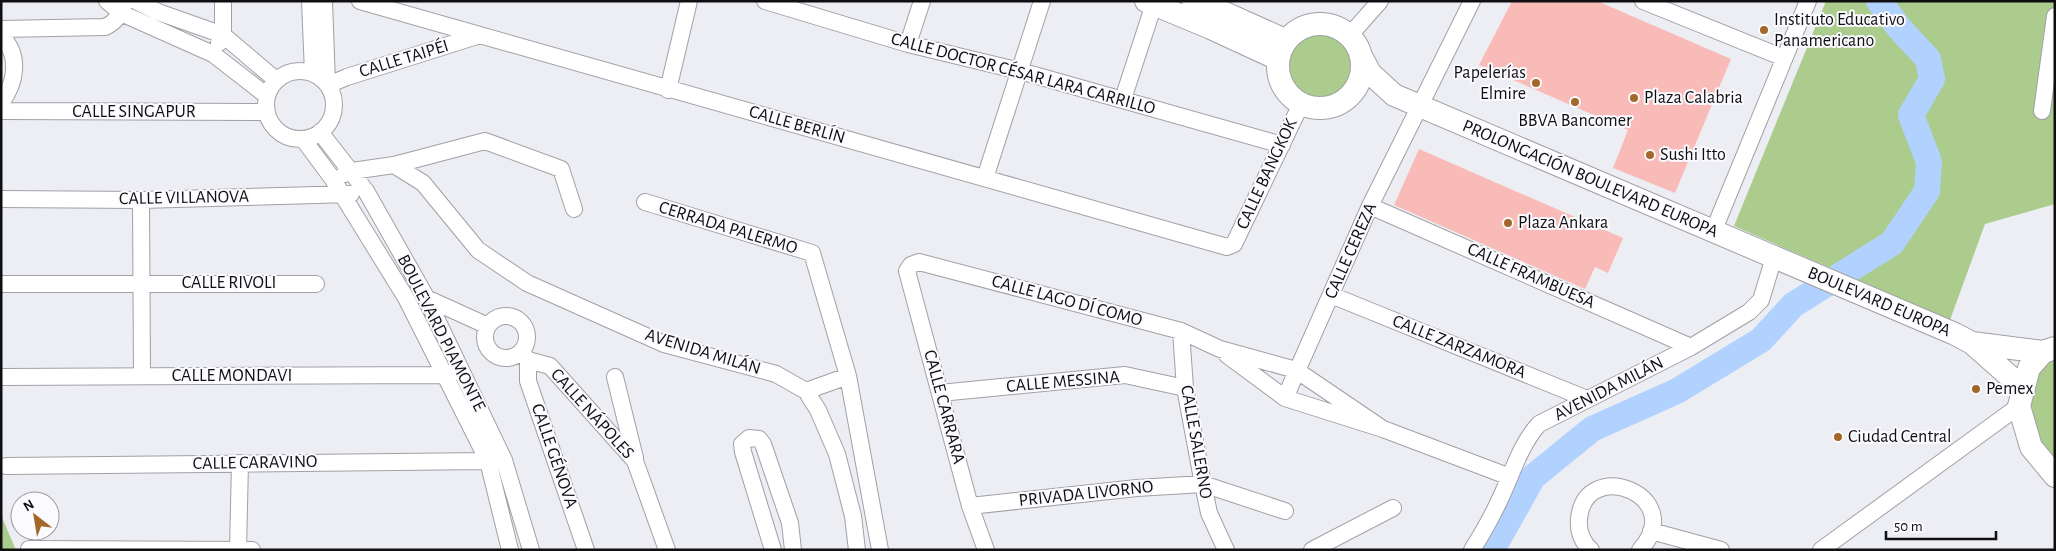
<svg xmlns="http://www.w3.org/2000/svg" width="2056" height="551" viewBox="0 0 2056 551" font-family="'Alegreya Sans',sans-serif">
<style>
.green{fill:#abcc8c}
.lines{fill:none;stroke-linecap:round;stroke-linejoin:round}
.river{stroke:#b1d2ff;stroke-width:26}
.building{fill:#f9bbb7}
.street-casing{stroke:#a0a0a6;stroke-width:18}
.secondary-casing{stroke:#a0a0a6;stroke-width:24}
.street{stroke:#fff;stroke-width:16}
.secondary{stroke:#fff;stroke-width:22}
.poi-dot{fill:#a36829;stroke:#fbfbff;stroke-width:2}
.labels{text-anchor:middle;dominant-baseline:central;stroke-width:4;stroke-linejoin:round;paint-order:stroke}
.poi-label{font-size:18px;fill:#0f0f11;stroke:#fbfbff;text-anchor:start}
.street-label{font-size:18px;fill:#0f0f11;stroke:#fbfbff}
</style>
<rect width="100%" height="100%" fill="#edeef3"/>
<!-- green -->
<path class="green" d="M1826,1H2055V204L1985,224L1950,320L1734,226Z
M1288 65a34 34 0 1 1 68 0a34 34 0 1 1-68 0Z
M2055,355V462C2022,434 2022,383 2055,355Z
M1,515L16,550H1Z"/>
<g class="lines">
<!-- river -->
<path class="river" d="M1492,550L1533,477L1592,429L1677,391L1761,340L1793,305L1892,243L1927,191L1929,162L1911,115L1932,79L1928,59L1900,29L1879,1"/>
</g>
<!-- building -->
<path class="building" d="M1512,1H1597L1731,59L1675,193L1613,168L1628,130L1479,65Z
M1419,149L1623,238L1608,273L1595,267L1585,289L1394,205Z"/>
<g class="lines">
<!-- street casing -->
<g class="street-casing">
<path id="street" d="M107,1L121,13L213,54L267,96
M136,1L158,12L223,35L276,80
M310,1L313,73
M324,1L327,83
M360,1L1227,247L1234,244L1301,104
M765,1L908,44L1020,71L1282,145
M1643,1L1784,58
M1,29L105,27C116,22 120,15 124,4
M1350,35L1380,1
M1,36C21,55 16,83 1,103
M219,43L223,35V1
M908,44L922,1
M266 105a34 34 0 1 1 68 0a34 34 0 1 1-68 0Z
M328,85L347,77L480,35
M668,90L689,1
M1123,99L1155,1
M1,111L267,112
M2042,111L2055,16
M320,132L366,191L426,297L504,460L531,550
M303,139L332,178L406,298L488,461L510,550
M394,165L423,183L478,250L527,283L664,344L776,374L806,391L818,410L837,454L853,516L857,550
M344,174L352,171L394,165L485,141L561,169L574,209
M985,178L1042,1
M1,199L141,200L351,194
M141,200L142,376
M645,202L812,253L848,376L880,550
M1370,206L1691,347
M1713,232L1808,1
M1,284H316
M1331,295L1587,399
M424,297L488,326
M485 337a21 21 0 1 1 42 0a21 21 0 1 1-42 0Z
M1181,331L1185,388L1203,484L1209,513L1226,550
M521,352L528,360L550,366L635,461L667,550
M1227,355L1285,398L1383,429L1510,477
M528,360V381L586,550
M1,377L445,375L453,372
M615,377L635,458
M806,391L848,376
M940,393L1125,375L1185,388
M1285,398L1370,206L1472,1
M6,466L488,461L504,460
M970,506L1137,488L1203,484L1285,511
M1651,531L1721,550
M29,549L252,550
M238,550L240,463
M773,550L743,452L742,444L749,438L759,439L763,444L790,523L793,550
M986,550L970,506L907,271L911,265L919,262L1181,331L1220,349L1296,370L1383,429
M1312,550L1393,508
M1472,550C1482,534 1492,517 1500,499C1512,474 1520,445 1539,424L1691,347L1749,312L1761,300L1774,257
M1591,550C1582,542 1578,531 1579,519C1585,455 1689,496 1640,550
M1821,550L2019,406"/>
</g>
<!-- secondary casing -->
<g class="secondary-casing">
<path id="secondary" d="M1146,1L1211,28L1278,59
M1193,1L1218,10L1285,40
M1278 66a42 42 0 1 1 84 0a42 42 0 1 1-84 0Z
M1362,58L1370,73L1394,95L1955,334L1972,343L2024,389
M1972,343L2043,352
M2055,348L2043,352L2029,368L2019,406L2031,447L2055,476"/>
</g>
<!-- street -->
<use href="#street" class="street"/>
<!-- secondary -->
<use href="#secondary" class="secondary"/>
</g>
<!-- markers -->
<g class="poi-dot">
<circle cx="1764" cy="30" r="5"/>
<circle cx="1536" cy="83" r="5"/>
<circle cx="1634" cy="98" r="5"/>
<circle cx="1575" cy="102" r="5"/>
<circle cx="1650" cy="155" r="5"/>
<circle cx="1508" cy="223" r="5"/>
<circle cx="1976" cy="389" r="5"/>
<circle cx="1838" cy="437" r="5"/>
</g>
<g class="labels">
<!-- poi labels -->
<g class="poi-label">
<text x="1774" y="20">Instituto Educativo<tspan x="1774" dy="21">Panamericano</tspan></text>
<text x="1526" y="73" text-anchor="end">Papelerías<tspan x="1526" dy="21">Elmire</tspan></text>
<text x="1644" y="98">Plaza Calabria</text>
<text x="1575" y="121" text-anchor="middle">BBVA Bancomer</text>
<text x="1660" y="155">Sushi Itto</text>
<text x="1518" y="223">Plaza Ankara</text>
<text x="1986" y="389">Pemex</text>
<text x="1848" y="437">Ciudad Central</text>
</g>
<!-- street labels -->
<g class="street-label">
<text transform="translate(404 59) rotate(-17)">CALLE TAIPÉI</text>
<text transform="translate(1023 74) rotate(15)">CALLE DOCTOR CÉSAR LARA CARRILLO</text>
<text x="134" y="112">CALLE SINGAPUR</text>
<text transform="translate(797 125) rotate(16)">CALLE BERLÍN</text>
<text transform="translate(1267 174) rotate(-65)">CALLE BANGKOK</text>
<text transform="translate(1590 179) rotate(23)">PROLONGACIÓN BOULEVARD EUROPA</text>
<text transform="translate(184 198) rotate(-1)">CALLE VILLANOVA</text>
<text transform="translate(728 228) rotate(17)">CERRADA PALERMO</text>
<text transform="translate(1351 251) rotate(-66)">CALLE CEREZA</text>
<text transform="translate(1531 276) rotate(24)">CALLE FRAMBUESA</text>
<text x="229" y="283">CALLE RIVOLI</text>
<text transform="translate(1067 301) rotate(15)">CALLE LAGO DÍ COMO</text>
<text transform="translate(1879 302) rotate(23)">BOULEVARD EUROPA</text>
<text transform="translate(441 333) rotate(63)">BOULEVARD PIAMONTE</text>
<text transform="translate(1459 347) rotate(22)">CALLE ZARZAMORA</text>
<text transform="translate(703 352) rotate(17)">AVENIDA MILÁN</text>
<text x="232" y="376">CALLE MONDAVI</text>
<text transform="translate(1063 382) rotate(-5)">CALLE MESSINA</text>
<text transform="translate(1609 389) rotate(-27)">AVENIDA MILÁN</text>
<text transform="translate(944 407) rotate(75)">CALLE CARRARA</text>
<text transform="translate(592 414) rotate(48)">CALLE NÁPOLES</text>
<text transform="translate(1196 442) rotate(80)">CALLE SALERNO</text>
<text transform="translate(554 456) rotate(71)">CALLE GÉNOVA</text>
<text transform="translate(255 463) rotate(-1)">CALLE CARAVINO</text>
<text transform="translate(1086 494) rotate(-6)">PRIVADA LIVORNO</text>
</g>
</g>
<!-- border -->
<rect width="2056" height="551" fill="none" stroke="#0f0f11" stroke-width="5"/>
<!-- north arrow -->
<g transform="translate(35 516) rotate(329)"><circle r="24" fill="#fbfbff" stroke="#9d9da0"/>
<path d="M0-4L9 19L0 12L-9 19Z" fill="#a36829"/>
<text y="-8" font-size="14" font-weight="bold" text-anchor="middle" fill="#0f0f11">N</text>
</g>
<!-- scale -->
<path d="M1886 531v8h110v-8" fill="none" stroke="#0f0f11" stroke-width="2.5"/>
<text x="1894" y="531" font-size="15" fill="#0f0f11" stroke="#fbfbff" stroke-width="4" paint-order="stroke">50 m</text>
</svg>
